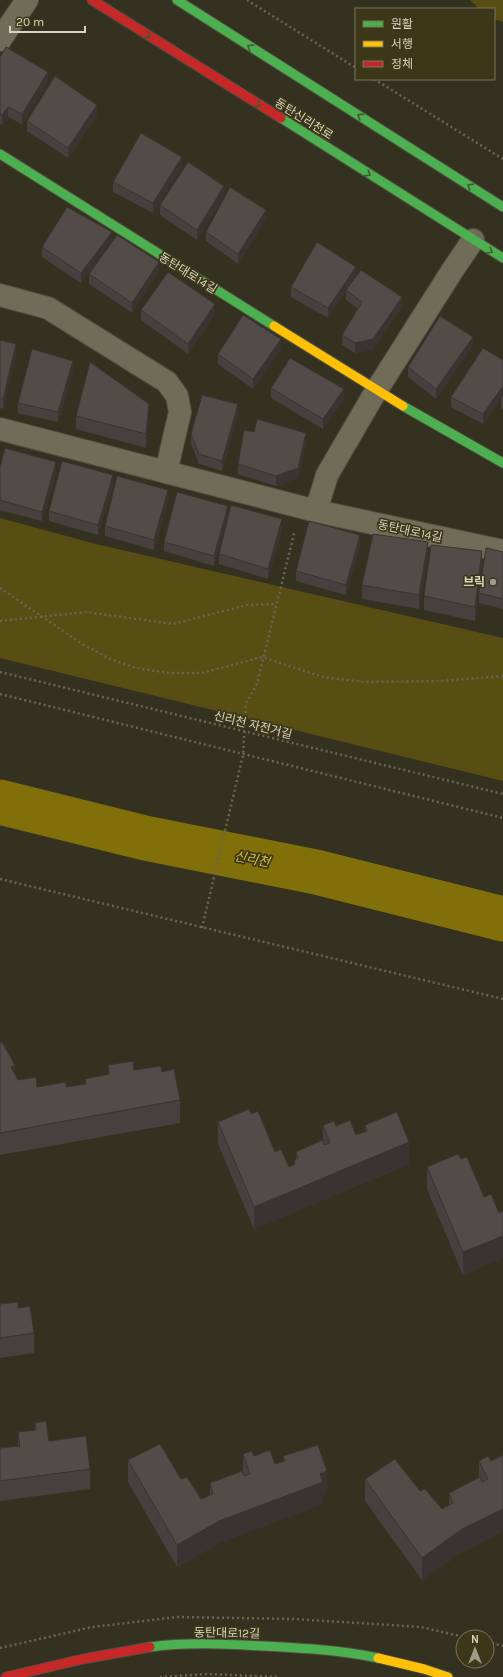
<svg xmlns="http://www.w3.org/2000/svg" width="503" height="1677" viewBox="0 0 503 1677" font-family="Karla,'Noto Sans KR',sans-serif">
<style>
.green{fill:#584d12}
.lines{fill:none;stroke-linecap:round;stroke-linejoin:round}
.river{stroke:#817009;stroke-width:45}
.street-casing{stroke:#514e40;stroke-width:24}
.fast-casing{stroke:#514e40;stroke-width:11}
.slow-casing{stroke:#514e40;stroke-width:11}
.jam-casing{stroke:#514e40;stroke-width:11}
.path{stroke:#696656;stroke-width:2.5;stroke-dasharray:2 3;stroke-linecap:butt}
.street{stroke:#706c58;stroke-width:22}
.fast{stroke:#4caf50;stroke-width:9}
.slow{stroke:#ffc107;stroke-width:9}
.jam{stroke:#c62828;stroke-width:9}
.wall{fill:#47403e}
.shaded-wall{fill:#393432}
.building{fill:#524b48;stroke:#393432}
.oneway{stroke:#425b2a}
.poi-dot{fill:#9e9b8a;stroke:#3d3719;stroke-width:1.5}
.labels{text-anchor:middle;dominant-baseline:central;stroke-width:3.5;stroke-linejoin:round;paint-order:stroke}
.street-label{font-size:12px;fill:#d7d4c2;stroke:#3d3719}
.poi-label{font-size:12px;font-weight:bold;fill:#d7d4c2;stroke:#3d3719;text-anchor:end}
.water-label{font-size:13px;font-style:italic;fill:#d9c141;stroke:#3d3719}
</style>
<rect width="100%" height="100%" fill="#353121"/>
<!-- green -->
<path class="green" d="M470,0H503V22L494,19V9H479Z
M0,518L96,544L503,638V781L0,658Z"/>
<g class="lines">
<!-- river -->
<path class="river" d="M0,802L145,838L316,872L503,919"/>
<!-- street casing -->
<g class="street-casing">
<path id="street" d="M0,40L27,0
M0,295L48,308L167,382L177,396L180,412L166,472
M0,429L316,511L503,551
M316,511L327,475L376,391L452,271L473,240"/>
</g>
<!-- fast casing -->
<g class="fast-casing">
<path id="fast" d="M177,0L503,207
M281,118L503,258
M0,154L274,326
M403,406L503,463
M150,1647C187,1642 225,1644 263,1646C301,1648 340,1650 378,1658"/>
</g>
<!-- slow casing -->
<g class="slow-casing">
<path id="slow" d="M274,326L403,406
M378,1658L424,1669L448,1677"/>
</g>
<!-- jam casing -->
<g class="jam-casing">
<path id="jam" d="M92,0L281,118
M6,1677L83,1659L150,1647"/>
</g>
<!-- path -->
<path class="path" d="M247,0L356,68
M374,79L503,159
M0,588L84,645L110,659L136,668L170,673H202L262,657L323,677L364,682L441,681L503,676
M0,621L86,612L173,624L247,605L276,604
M0,672L503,794
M0,694L503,818
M0,879L503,999
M202,928L243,755L246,703L257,684L294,534L297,532
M487,1642L503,1646
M0,1648L92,1627L178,1617L294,1619L421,1627L464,1637
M160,1677L207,1674L278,1677"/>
<!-- street -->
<use href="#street" class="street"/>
<!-- fast -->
<use href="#fast" class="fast"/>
<!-- slow -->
<use href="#slow" class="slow"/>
<!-- jam -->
<use href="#jam" class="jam"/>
</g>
<!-- wall -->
<path class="wall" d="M0,57L48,82L22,124L8,117L2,125L0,124Z
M97,115L68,158L27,131V121Z
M182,167L153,213L113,192V182Z
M224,196L197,240L160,215V205Z
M266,219L238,264L206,241V232Z
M112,242L81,283L42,257V247Z
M159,272L132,313L89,284V274Z
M356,276L402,307L373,349L355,353L342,345V335L358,309L346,300V291L328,318L291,297V287Z
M141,310L215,314L188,354L141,320Z
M0,340L16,354L3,409L0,408Z
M473,346L436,399L408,377V367Z
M281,349L253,389L218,364V354Z
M503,360V409L501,408V399L483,424L451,407V397Z
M73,371L58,422L18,413V403Z
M271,388L344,399L323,429L271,398Z
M238,414L222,471L199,464L191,444V434Z
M76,416L149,418L146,448L76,429Z
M254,432L306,443L298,478L276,486L238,474V464Z
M0,467L56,472L42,521L0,510Z
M113,485L98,535L49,521V511Z
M168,500L154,550L105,536V526Z
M228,516L214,566L164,551V542Z
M282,529L268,579L219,564V554Z
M360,545L346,595L296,581V571Z
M503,552V609L479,603V593Z
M428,556L419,609L362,599V585Z
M482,564L475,621L424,610V596Z
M0,1043L18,1080L37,1087H66L85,1084V1079L108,1074V1065L134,1070L162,1072L180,1100V1123L0,1155Z
M251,1114L275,1152L289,1167L294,1165V1160L296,1159V1152L323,1142V1125L336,1126L356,1135L365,1132V1125L409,1164L254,1229L218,1144V1122Z
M461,1159L484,1197L499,1213L503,1211V1258L463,1275L427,1189V1167Z
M0,1304L18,1308L34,1333V1353L0,1358Z
M35,1423L49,1441L90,1469V1489L0,1501V1448L18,1446V1432L35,1430Z
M243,1454L254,1456L275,1464L283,1462V1456L327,1494L323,1495V1504L219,1543L177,1567L128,1482V1460L181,1479L201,1499L210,1495V1483L243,1473Z
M503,1455V1531L462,1552L422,1580L365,1501V1479L420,1491L442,1509L449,1505V1493L479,1478V1461H491Z"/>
<!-- shaded-wall -->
<path class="shaded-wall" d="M48,72V82L22,124V114Z
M97,105V115L68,158V148Z
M8,107V117L2,125V115Z
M182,157V167L153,213V203Z
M224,186V196L197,240V230Z
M266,210V219L238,264V254Z
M112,232V242L81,283V273Z
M159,262V272L132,313V303Z
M356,267V276L328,318V308Z
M402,297V307L373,349L355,353V343Z
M215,304V314L188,354V344Z
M473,337V346L436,399V389Z
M281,339V349L253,389V379Z
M16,344V354L3,409V399Z
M73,361V371L58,422V412Z
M503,386V396L483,424V414Z
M344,389V399L323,429V419Z
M149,404V418L146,448V434Z
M238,404V414L222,471V461Z
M306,433V443L298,478L276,486V476Z
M56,462V472L42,521V512Z
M113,475V485L98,535V525Z
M168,490V500L154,550V540Z
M228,506V516L214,566V556Z
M282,519V529L268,579V569Z
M360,535V545L346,595V585Z
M428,542V556L419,609V595Z
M482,551V564L475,621V607Z
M15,1065V1088L11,1067Z
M409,1142V1164L254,1229V1207Z
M503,1236V1258L463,1275V1252Z
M327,1471V1494L323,1495V1504L219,1543L177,1567V1545L219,1521Z
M503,1509V1531L462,1552L422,1580V1558L462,1529Z"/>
<!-- building -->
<path class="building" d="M6,47L48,72L22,114L8,107L2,115L0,114V57Z
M55,76L97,105L68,148L27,121Z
M141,133L182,157L153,203L113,182Z
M188,162L224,186L197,230L160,205Z
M230,187L266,210L238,254L206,232Z
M67,207L112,232L81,273L42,247Z
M117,235L159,262L132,303L89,274Z
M317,242L356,267L328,308L291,287Z
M361,270L402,297L373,339L355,343L342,335L362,302L346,290Z
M168,272L215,304L188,344L141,310Z
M243,315L281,339L253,379L218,354Z
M440,316L473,337L436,389L408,367Z
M0,340L16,344L3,399L0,398Z
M483,348L503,360V386L483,414L451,397Z
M32,349L73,361L58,412L18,403Z
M290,358L344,389L323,419L271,388Z
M90,362L149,404L146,434L76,416Z
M202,395L238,404L222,461L199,454L191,434Z
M257,419L306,433L298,468L276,476L238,464L244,430L254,432Z
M5,448L56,462L42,512L0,500V467Z
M62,461L113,475L98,525L49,511Z
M117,476L168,490L154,540L105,526Z
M177,492L228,506L214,556L164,542Z
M231,505L282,519L268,569L219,554Z
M309,521L360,535L346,585L296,571Z
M373,534L428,542L419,595L362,585Z
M431,545L482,551L475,607L424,596Z
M486,548L503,552V599L479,593Z
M2,1042L15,1065L11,1067L18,1080L36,1077L37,1087L66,1082V1087L86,1084L85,1079L109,1074L108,1065L133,1061L134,1070L161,1066L162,1072L174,1069L180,1100L0,1133V1043Z
M249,1109L251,1114L258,1111L275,1152L281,1149L289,1167L295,1164L294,1160L298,1158L296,1152L322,1140L324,1145L330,1143L323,1125L334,1121L336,1126L350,1120L356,1135L367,1131L365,1125L397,1112L409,1142L254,1207L218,1122Z
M458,1154L461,1159L467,1157L484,1197L491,1194L499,1213L503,1211V1236L463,1252L427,1167Z
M18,1302V1308L30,1306L34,1333L0,1338V1304Z
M46,1421L49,1441L86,1436L90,1469L0,1481V1448L20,1446L18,1432L36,1430L35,1423Z
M160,1444L181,1479L187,1477L201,1499L213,1494L210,1483L242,1471L244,1476L250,1474L243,1454L252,1451L254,1456L270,1450L275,1464L285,1461L283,1456L318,1445L327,1471L320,1474L323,1482L219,1521L177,1545L128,1460Z
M503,1455V1509L462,1529L422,1558L365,1479L395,1459L420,1491L425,1489L442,1509L453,1503L449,1493L480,1477L482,1482L488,1479L479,1461L488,1456L491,1461Z"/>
<!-- one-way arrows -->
<defs><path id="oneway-chevron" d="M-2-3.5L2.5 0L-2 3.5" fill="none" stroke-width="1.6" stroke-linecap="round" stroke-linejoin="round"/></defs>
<g class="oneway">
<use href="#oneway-chevron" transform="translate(148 36) rotate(32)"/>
<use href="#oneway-chevron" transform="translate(250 47) rotate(-148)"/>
<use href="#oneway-chevron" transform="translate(258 105) rotate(32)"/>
<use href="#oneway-chevron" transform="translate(360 116) rotate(-148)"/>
<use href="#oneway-chevron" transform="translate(368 174) rotate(32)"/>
<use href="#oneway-chevron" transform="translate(470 186) rotate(-148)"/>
<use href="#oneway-chevron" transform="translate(490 251) rotate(31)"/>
</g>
<!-- markers -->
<circle class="poi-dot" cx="493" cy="582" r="4"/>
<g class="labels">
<!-- street labels -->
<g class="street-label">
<text transform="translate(304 119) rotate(32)">동탄신리천로</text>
<text transform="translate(188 273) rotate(32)">동탄대로14길</text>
<text transform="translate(410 531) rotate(12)">동탄대로14길</text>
<text transform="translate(253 725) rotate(14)">신리천 자전거길</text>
<text transform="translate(227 1633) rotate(1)">동탄대로12길</text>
</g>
<!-- poi labels -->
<g class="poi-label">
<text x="485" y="582">브릭</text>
</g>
<!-- water labels -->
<g class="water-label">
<text transform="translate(252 859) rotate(11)">신리천</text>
</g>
</g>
<!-- legend -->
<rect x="355" y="8" width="140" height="72" fill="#3d3719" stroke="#7b765d"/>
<rect x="363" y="21" width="20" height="6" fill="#4caf50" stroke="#7b765d"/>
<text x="391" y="28" font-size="12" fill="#d7d4c2">원활</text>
<rect x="363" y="41" width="20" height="6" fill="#ffc107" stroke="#7b765d"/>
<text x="391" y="48" font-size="12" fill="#d7d4c2">서행</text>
<rect x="363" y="61" width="20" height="6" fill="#c62828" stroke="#7b765d"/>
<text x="391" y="68" font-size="12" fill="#d7d4c2">정체</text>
<!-- north arrow -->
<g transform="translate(475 1649)"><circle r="19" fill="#3d3719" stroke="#7b765d"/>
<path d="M0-3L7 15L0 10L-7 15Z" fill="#9e9b8a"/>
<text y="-6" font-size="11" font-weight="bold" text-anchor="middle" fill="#d7d4c2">N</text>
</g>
<!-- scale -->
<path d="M10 26v6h75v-6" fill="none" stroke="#d7d4c2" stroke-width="2"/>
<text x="16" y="26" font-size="12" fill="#d7d4c2" stroke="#3d3719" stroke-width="3" paint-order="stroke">20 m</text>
</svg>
